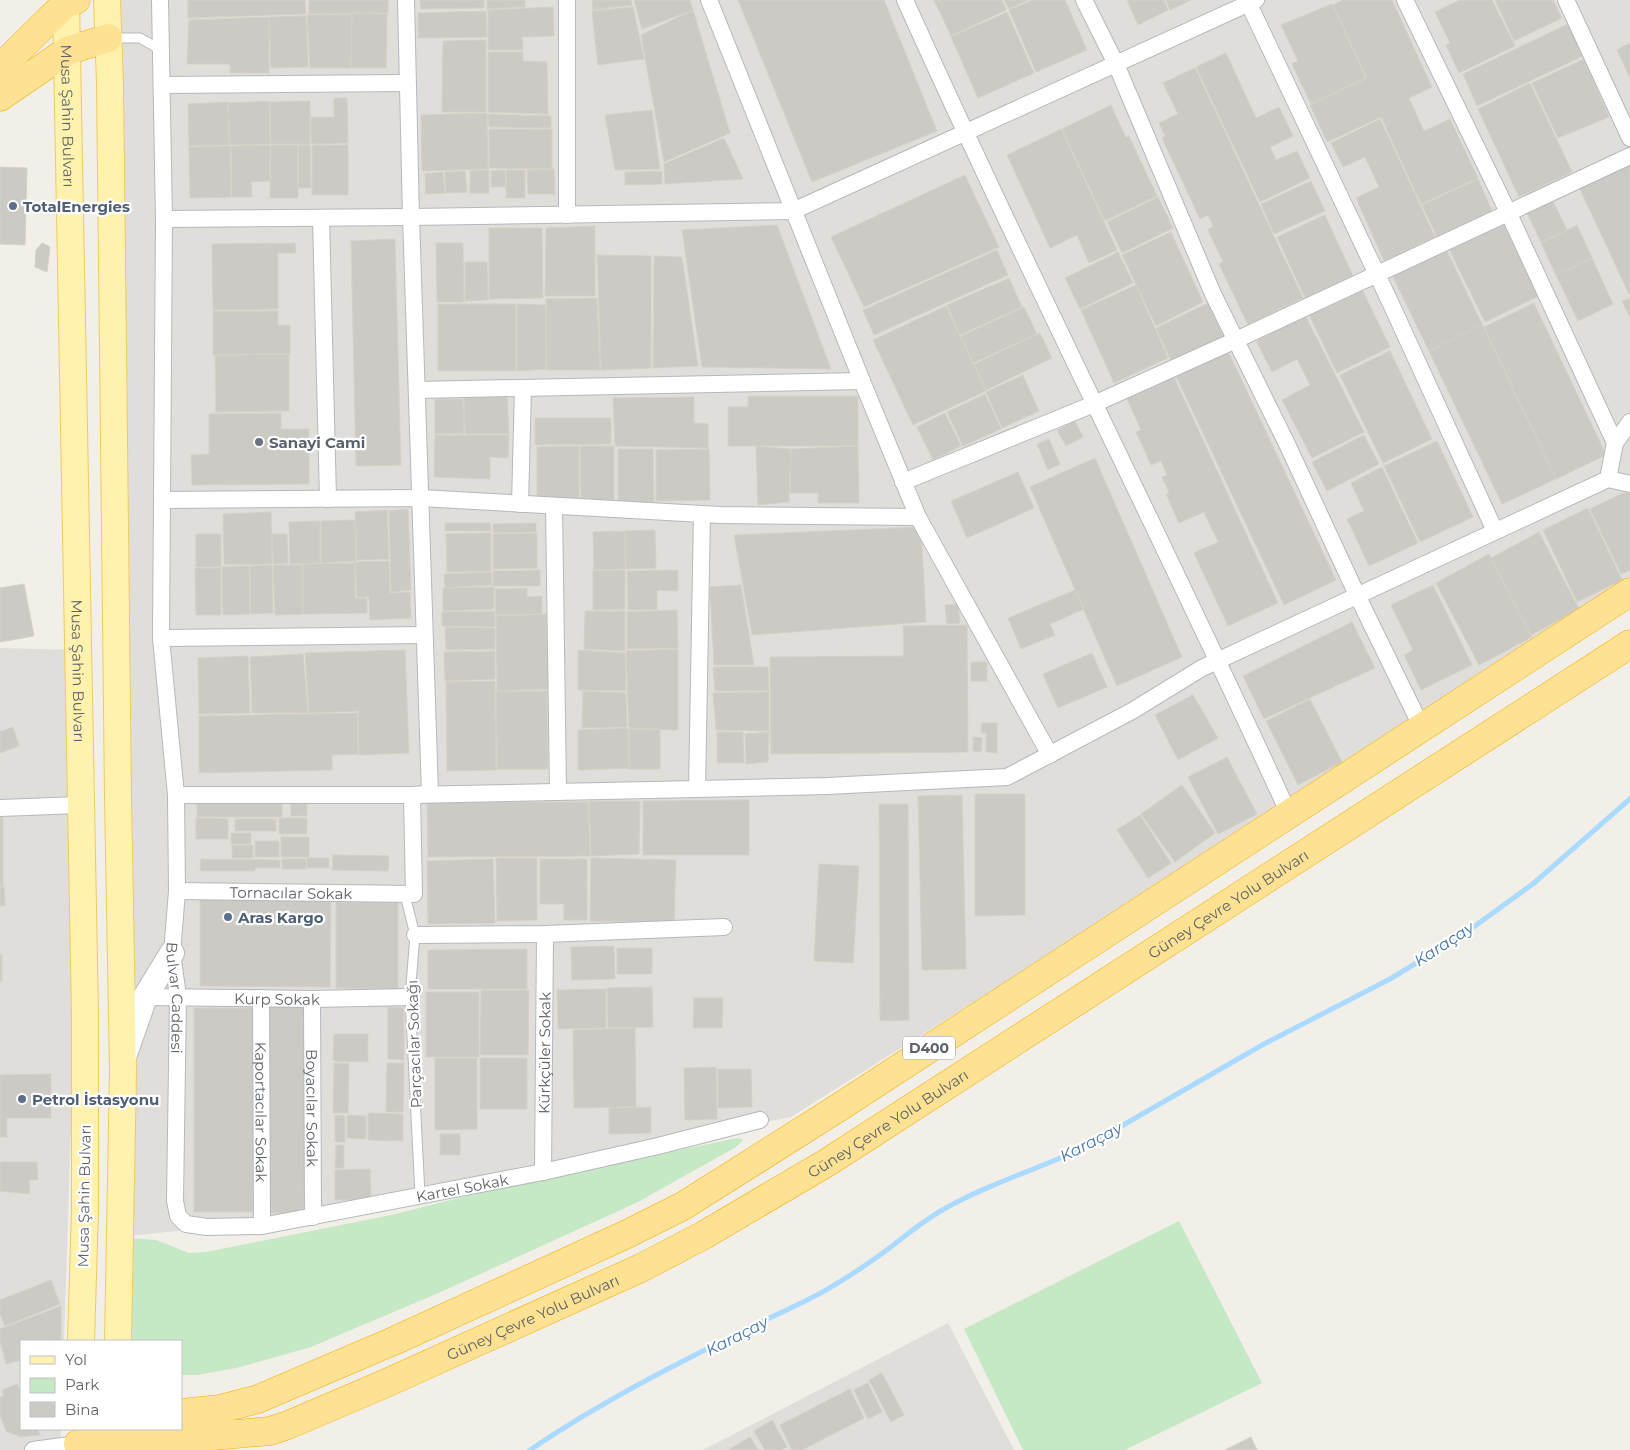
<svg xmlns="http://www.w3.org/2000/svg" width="1630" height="1450" viewBox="0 0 1630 1450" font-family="Montserrat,sans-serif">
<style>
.industrial{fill:#e0deda}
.green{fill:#c5e8c5}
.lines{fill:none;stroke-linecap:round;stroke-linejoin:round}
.stream{stroke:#aadaff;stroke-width:5}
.building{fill:#cccac5;stroke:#d6d1c6}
.lane-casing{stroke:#b5b8bc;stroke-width:11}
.street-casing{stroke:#b5b8bc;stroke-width:18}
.secondary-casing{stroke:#b6babf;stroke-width:26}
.primary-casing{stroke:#f2c960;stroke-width:28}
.highway-casing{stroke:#f9ab00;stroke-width:29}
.lane{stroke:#fff;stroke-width:9}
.street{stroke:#fff;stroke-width:16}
.secondary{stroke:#fff;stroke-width:24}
.primary{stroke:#fff2af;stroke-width:26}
.highway{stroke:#fde293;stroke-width:28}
.service-dot{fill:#5c6f8a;stroke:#fff;stroke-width:2}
.worship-dot{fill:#6b7280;stroke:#fff;stroke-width:2}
.labels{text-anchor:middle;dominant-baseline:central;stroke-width:4.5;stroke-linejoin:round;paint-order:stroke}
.shield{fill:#fff;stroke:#8f9295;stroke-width:1}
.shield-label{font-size:14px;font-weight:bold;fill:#5f6368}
.street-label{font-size:15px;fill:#5f6368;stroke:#fff}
.service-label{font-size:15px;font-weight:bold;fill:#4e5e75;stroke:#fff;text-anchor:start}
.worship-label{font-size:15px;font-weight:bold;fill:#5b616d;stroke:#fff;text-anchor:start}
.water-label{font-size:16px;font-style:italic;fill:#4174aa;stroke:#fff}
</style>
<rect width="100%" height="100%" fill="#f1efe8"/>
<!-- industrial -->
<path class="industrial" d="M119,0H1630V580L1368,753L1294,794L1217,844L1174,876L791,1117L455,1184L288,1220L117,1237Z
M0,648L74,650L71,1127L64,1341H21V1429H61L60,1450H0Z
M948,1323L1014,1450H703Z"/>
<!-- green -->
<path class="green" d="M737,1138L742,1139L743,1140L736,1147L638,1202L443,1291L311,1347L236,1368L197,1375H181V1341H129V1238L156,1240L189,1253L206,1252L391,1215L495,1189Z
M1179,1221L1262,1383L1125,1450H1023L964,1329Z"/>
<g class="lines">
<!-- stream -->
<path class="stream" d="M530,1450C599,1403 674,1365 749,1328C771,1317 794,1307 817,1295C841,1282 865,1266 887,1250C906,1235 924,1220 946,1208C990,1183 1039,1169 1085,1147L1264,1044L1390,979L1464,934L1534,883L1630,799"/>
</g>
<!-- building -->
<path class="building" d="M188,0H305L306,14L188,18Z
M309,0H388V13L309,14Z
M420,0H484V8L421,9Z
M487,0H525V7L487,9Z
M592,0H631L632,5L593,10Z
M634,0H690L693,10L642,29Z
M738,0H884L937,131L812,182Z
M934,0H1002L1006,10L951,36Z
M1004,0H1028L1009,9Z
M1033,0H1065L1087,50L1036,72L1009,10Z
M1127,0H1164L1168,10L1138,25Z
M1166,0H1191L1170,10Z
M1343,0H1392L1432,87L1409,98L1424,131L1450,119L1478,178L1421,204L1381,117L1327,142L1310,105L1367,78L1333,5Z
M1460,0H1492L1515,46L1459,73L1446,45L1450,43L1435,12Z
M1495,0H1553L1562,18L1514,41Z
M1332,4L1366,78L1311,104L1292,64L1298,61L1281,25Z
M553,7L554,36L522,37L523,50H488V10Z
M633,7L644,59L598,65L592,11Z
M693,10L730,133L664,162L641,35Z
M486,11L487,37L418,38V13Z
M1007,12L1034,73L978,98L951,37Z
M352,13L387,14L386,68H351Z
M352,14L351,68H310L307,15Z
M306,16L308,67L271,68L269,17Z
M269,17V73H230V64H187L189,20Z
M1568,24L1583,56L1477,106L1463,74Z
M486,40V112H442L443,41Z
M1630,43V78L1617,50Z
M488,52H523V61L547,62L548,114L488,112Z
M1226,53L1256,118L1279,107L1293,136L1270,147L1276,160L1297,151L1310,178L1260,202L1196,67Z
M1584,59L1609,117L1558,138L1532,83Z
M1195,68L1303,298L1248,325L1219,264L1223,262L1208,230L1213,226L1208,215L1200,219L1162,138L1165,136L1159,123L1178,114L1163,83Z
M1530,83L1572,172L1519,197L1478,109Z
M334,98H347L348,143L311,144V117H334Z
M269,101L270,144L230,145L228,103Z
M310,101V144H271L270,102Z
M228,102L229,145L189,146L188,104Z
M1111,105L1126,138L1129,136L1157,196L1105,221L1062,129Z
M652,110L660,169L615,170L605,115Z
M487,113L488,169L422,171L421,115Z
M488,114L551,116V128L489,127Z
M1380,119L1435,237L1384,261L1356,198L1379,187L1365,157L1343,167L1331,143Z
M489,129H552V169L489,168Z
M1061,129L1117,250L1089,263L1077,235L1050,248L1007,155Z
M724,138L743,179L665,184L664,164Z
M270,145V181L251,182L252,197H232L231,146Z
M271,145H298V198H270Z
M298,145H310L311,188H298Z
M312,145H348V195H312Z
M230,146L231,197L190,198L189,147Z
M1630,163V294H1629L1579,187Z
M0,167L27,168L25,245L0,244Z
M554,169L555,194H528L527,170Z
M489,170V193H470V171Z
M505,170L506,187H491V171Z
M506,170H525V198H506Z
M465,171L467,192L446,193L445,172Z
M662,171V184L625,185V172Z
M443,172L445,193L426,194L425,174Z
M965,175L999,247L864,307L831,237Z
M1478,179L1492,211L1437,237L1422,205Z
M1311,181L1325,211L1274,234L1261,204Z
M1158,197L1173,228L1122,253L1107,222Z
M1553,201L1567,230L1541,242L1527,213Z
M1325,215L1353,276L1305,298L1277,237Z
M1502,221L1539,296L1485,322L1448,247Z
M777,225L831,369L702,367L682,230Z
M1577,225L1592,258L1556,275L1541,243Z
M595,226V296H545L546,228Z
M489,228H542L543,298L489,299Z
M1171,232L1203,302L1156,326L1122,255Z
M395,239L401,465L356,466L351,241Z
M42,243L50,247L47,272L35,267L36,250Z
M295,243L296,253H278V309L213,310L212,244Z
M436,243H463L464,302H437Z
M1446,249L1482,324L1429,351L1392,275Z
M997,250L1008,275L874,335L863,310Z
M1118,252L1133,283L1080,309L1065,278Z
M597,255L651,256V368L601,370Z
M654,256L682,257L698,366L653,368Z
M1592,258L1613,304L1578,321L1556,275Z
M465,262H487L488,300L465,301Z
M1009,278L1022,307L960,335L947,305Z
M1136,285L1168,358L1114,383L1081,310Z
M1361,287L1390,347L1337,373L1308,313Z
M597,298L600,370H547L546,299Z
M1630,298V317L1622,301Z
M1208,303L1224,337L1171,361L1156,328Z
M1534,303L1606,455L1556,479L1484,327Z
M438,304H516V371H438Z
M517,304L546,305V369L517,371Z
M946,306L986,391L913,425L873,340Z
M1024,307L1037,334L973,363L961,336Z
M213,311H278V325H290V354L213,355Z
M1305,315L1364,432L1312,458L1282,400L1310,385L1297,359L1272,372L1256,341Z
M1482,324L1556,479L1502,504L1429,351Z
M1040,333L1052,358L986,390L974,364Z
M1228,351L1336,580L1284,605L1176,376Z
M1390,351L1432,439L1383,463L1340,375Z
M289,354V411L216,412L215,355Z
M1023,375L1039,411L1002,428L986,392Z
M1174,377L1278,603L1228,626L1194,553L1218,542L1204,512L1179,523L1166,494L1169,492L1162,477L1167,475L1161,461L1151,465L1136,432L1141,430L1127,399Z
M985,394L1001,429L963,446L947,412Z
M507,396L509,434H465L464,398Z
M748,396H858V446H728V407H748Z
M694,397V423L708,424V448L615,446L613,398Z
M435,399H463L464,433L435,434Z
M281,413V429H309V484L192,485L191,455L209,454V414Z
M945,413L961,446L933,460L917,427Z
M535,418H611V444L535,445Z
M1075,421L1083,437L1066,446L1057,430Z
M435,435H509L508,458L490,457V479L434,477Z
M1364,435L1379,464L1327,491L1312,462Z
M1049,439L1060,464L1048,470L1037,444Z
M1437,441L1473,517L1420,542L1384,466Z
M579,446V500H537V447Z
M580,446H614V500L581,501Z
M756,446L791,449L789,502L758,505Z
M858,446L859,503H818V493H790L791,449Z
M618,449H653L654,502L618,503Z
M709,449L710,500L656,501V450Z
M1095,458L1182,657L1117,686L1030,487Z
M1382,467L1418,543L1369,566L1347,519L1364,511L1351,483Z
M1018,472L1034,508L967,538L951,501Z
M1623,493H1630V570L1621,574L1590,509Z
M1588,508L1622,580L1577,602L1543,530Z
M408,509L411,590L391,592L389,511Z
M387,510L389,559L357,560L355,512Z
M271,512L272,564L224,565L223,514Z
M355,520L356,561L321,563V521Z
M320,521V563L290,564L289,522Z
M445,523H490L491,531H445Z
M536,523V532L493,533V524Z
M921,527L926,622L752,635L734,535Z
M655,530L656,568L626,569L625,531Z
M625,531V569L594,570L593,532Z
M1539,532L1579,609L1531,635L1491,558Z
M491,533V571L447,572L446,534Z
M537,533V568L493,569V534Z
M196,534H221V567H196Z
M272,534H287L288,563L273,564Z
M1489,554L1532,637L1479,665L1436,583Z
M389,561L390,593L410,592L411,618L370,620L369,597H357L355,562Z
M355,563V598H367V613L303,614V564Z
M272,565L273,613L251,614L250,566Z
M273,565H302L303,614L275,615Z
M249,566L250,614L223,615L222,567Z
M195,568H221V615H196Z
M540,570V586H493V571Z
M593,570H625V609L593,610Z
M678,570V591L657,590V610H628L627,571Z
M491,572L492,585L445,588L444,574Z
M24,584L34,636L0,642V588Z
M741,585L754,665H714L710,587Z
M1433,585L1472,665L1421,690L1404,655L1413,650L1391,605Z
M494,587V609L443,611V588Z
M527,588V597L542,596V614L496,615L495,589Z
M1075,590L1084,609L1050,624L1055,635L1021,649L1008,618Z
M958,604L960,623L947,624L945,605Z
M677,610L678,648L627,649V612Z
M495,611V627L442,626V612Z
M585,611H625V651L584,649Z
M546,614L548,689L497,691L496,616Z
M1352,622L1375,668L1264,719L1243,676Z
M967,625L968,752L771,754L770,657L904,656L903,626Z
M445,627L495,628V649L446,650Z
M678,649V730L629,728L626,651Z
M405,650L409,753L359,755L358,711L309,713L305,653Z
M578,650L625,653L626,691L578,690Z
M495,651V679L445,681L444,652Z
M1092,653L1107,687L1058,708L1043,674Z
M303,654L308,713H252L250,657Z
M248,656L250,713L199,714L198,658Z
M971,662H987V681H971Z
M713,667H768L769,691H715Z
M495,681L496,770L447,771L446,682Z
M496,691H547L548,769H497Z
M583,691L626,693L627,727L582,728Z
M769,692V731L716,730L713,693Z
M1193,695L1218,738L1178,760L1155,715Z
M1310,699L1342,762L1298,785L1266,721Z
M357,713L358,754L332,755V770L199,773V716Z
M982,723H997V753L986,752V733H981Z
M13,727L19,746L0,753V732Z
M628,728L629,768L578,770V730Z
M629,729L660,730V769H629Z
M717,732H743L744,763H717Z
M769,732L768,762L746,764L745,734Z
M973,737L982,738L981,752L973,751Z
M1227,757L1257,814L1218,834L1188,777Z
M1182,785L1215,833L1175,862L1141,814Z
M975,794H1025V915L975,916Z
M962,795L966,969L922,970L918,796Z
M749,800V855H643V801Z
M589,801H640L639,854L591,856Z
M427,802H588L590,856L428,857Z
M197,803H282V817H197Z
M291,804H307V816H291Z
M879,804H908L909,1020L880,1021Z
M1140,815L1171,863L1148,878L1117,830Z
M0,817H3V886H0Z
M196,818L228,819V839H196Z
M279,818H307V834H279Z
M235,819H276V831H235Z
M231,833H251V844H231Z
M281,837H309V857H281Z
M255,841H279V857H255Z
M232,845H253V858H232Z
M333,855L389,856L388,871L332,870Z
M307,858H329V868H307Z
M496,858H537V920L497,921Z
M591,858L676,860L674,922L590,921Z
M201,859L280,860V868H255V871H200Z
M282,859H306V869H282Z
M493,859L495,923L428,924L427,861Z
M540,859H587V920H564V904H540Z
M819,864L859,866L853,963L814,961Z
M0,887H4L5,906H0Z
M200,898L331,899L330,987L200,986Z
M336,902H398V989L336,988Z
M614,946L615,979L572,980L571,947Z
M617,948H652V974H617Z
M527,949V989H428V950Z
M0,954H2V982H0Z
M652,987L653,1027L608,1028L607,988Z
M606,989V1028L558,1029L557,990Z
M481,990H529L528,1055H480Z
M426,992H479V1057H426Z
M694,998H723L722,1028H693Z
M267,1005H311L312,1213H268Z
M388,1007L404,1008V1060L388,1059Z
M194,1008H254L253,1212H194Z
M635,1028L636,1107L574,1108L573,1030Z
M334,1034H368V1062L333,1061Z
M435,1058H477V1129L435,1130Z
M480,1058H527V1109H480Z
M334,1063H349L348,1113H333Z
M387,1063H404L403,1112H386Z
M716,1067L717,1119L685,1120L684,1068Z
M718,1069H751L752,1107L718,1108Z
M51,1074V1118H7V1137H0V1075Z
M651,1107V1133L609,1134V1108Z
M368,1113L403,1114V1141L368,1140Z
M335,1115L345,1116V1142H335Z
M347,1115L366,1116V1139L347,1138Z
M440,1134H460V1155H440Z
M336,1145H344V1168H335Z
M0,1162H37L38,1180H29L30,1194L0,1191Z
M370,1169L371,1199L335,1200V1170Z
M51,1280L60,1304L5,1326L0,1314V1300Z
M61,1306V1341H21V1360L6,1364L0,1341V1329Z
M882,1373L904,1415L891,1422L869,1380Z
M868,1383L882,1412L868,1419L854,1390Z
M17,1384L21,1393V1429H37L40,1435L21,1437L6,1431L0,1415V1397L4,1396L2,1390Z
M850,1389L864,1418L802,1450H792L780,1425Z
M772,1420L787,1447L782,1450H765L754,1431Z
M750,1437L758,1450H730V1449Z
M1251,1437L1257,1450H1225Z"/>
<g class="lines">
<!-- lane casing -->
<g class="lane-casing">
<path id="lane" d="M111,38H140L161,50
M405,895L415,935L410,997L420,1195"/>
</g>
<!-- street casing -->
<g class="street-casing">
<g id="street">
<path id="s1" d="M160,0L164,219L161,638L176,795L177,891L172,953L178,996L175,1201L178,1216L186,1224L207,1227L262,1226L543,1172L658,1146L760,1120"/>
<path d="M567,0V215"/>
<path d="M709,0L862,381L918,517L1050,755"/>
<path d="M905,0C1028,274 1164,541 1289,814"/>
<path d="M1084,0L1116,64L1213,294L1287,444L1357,595L1422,728"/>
<path d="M1247,0L1391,304L1495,531"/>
<path d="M1405,0L1508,212L1615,443L1608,479"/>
<path d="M1566,0L1630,138"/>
<path d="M162,85L407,83"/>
<path d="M321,218L328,499"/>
<path d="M164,219L411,217L793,211L1256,0"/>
<path d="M417,390L862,381"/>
<path d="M1615,443L1630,422"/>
<path d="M903,482L1094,404L1236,340L1630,156"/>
<path d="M163,500L421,498L720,515L918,517"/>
<path d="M520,504L523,388"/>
<path d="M554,506L558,792"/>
<path d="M161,638L424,635"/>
<path d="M697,789L702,514"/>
<path d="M176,795H412L697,789L827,786L1007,777L1132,711L1202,668L1608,479L1630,484"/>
<path d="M0,808L80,805"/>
<path id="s2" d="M177,891L414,894L412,795L430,794L411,217L406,0"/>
<path d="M415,935L545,934L724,927"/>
<path id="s3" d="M145,997L312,999L410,997"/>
<path id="s4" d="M261,998L262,1226"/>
<path id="s5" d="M312,999L313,1217"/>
<path id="s6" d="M543,1172L545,934"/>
<path d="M33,1450L78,1444"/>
</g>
</g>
<!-- secondary casing -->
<g class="secondary-casing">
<path id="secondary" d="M125,1054L145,997L172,953"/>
</g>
<!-- primary casing -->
<g class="primary-casing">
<g id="primary">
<path id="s7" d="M66,0L85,1015V1210L81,1341"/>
<path d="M107,0L110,83L118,798L123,1071L118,1341"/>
</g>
</g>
<!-- highway casing -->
<g class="highway-casing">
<g id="highway">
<path d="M0,68L66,3L76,0"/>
<path d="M0,97L67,51L108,38"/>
<path d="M181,1413L220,1409L258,1399L396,1340L625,1235L683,1206L838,1108L1630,592"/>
<path id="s8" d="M78,1444L213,1436L270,1431L288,1425L384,1384L641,1268L704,1235L828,1162L1630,644"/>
</g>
</g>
<!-- lane -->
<use href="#lane" class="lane"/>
<!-- street -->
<use href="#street" class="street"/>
<!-- secondary -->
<use href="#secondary" class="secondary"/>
<!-- primary -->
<use href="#primary" class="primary"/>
<!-- highway -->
<use href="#highway" class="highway"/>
</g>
<!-- markers -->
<g class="service-dot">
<circle cx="13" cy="206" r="5"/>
<circle cx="228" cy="917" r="5"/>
<circle cx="22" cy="1099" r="5"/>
</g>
<circle class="worship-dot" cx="259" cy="442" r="5"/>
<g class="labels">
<!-- shield labels -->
<rect class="shield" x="903" y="1036.5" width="52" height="23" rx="4"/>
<g class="shield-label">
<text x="929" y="1048">D400</text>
</g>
<!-- street labels -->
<g class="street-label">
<text stroke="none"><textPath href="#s7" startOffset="116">Musa Şahin Bulvarı</textPath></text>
<text stroke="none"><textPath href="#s7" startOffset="671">Musa Şahin Bulvarı</textPath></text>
<text stroke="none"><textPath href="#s2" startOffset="114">Tornacılar Sokak</textPath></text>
<text stroke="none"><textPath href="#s8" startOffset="1289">Güney Çevre Yolu Bulvarı</textPath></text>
<text stroke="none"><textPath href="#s1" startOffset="999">Bulvar Caddesi</textPath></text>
<text stroke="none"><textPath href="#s3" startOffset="132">Kurp Sokak</textPath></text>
<text transform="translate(414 1044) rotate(-92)">Parçacılar Sokağı</text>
<text stroke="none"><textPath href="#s6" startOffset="119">Kürkçüler Sokak</textPath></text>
<text stroke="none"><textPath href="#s5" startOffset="109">Boyacılar Sokak</textPath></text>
<text stroke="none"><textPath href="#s4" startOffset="114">Kaportacılar Sokak</textPath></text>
<text stroke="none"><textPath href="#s8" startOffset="884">Güney Çevre Yolu Bulvarı</textPath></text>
<text stroke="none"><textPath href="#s1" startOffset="1509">Kartel Sokak</textPath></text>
<text transform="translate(84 1196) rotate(-89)">Musa Şahin Bulvarı</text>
<text stroke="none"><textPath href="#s8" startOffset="479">Güney Çevre Yolu Bulvarı</textPath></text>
</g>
<!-- service labels -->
<g class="service-label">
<text x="23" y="206">TotalEnergies</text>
<text x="238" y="917">Aras Kargo</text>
<text x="32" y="1099">Petrol İstasyonu</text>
</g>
<!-- worship labels -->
<g class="worship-label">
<text x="269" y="442">Sanayi Cami</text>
</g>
<!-- water labels -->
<g class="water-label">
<text transform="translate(1444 944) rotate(-33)">Karaçay</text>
<text transform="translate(1091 1142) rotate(-27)">Karaçay</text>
<text transform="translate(737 1336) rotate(-27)">Karaçay</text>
</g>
</g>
<!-- legend -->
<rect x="20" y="1340" width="162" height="90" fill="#ffffff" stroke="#bfc1c3"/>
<rect x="30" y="1356" width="25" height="8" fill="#fff2af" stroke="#bfc1c3"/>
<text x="65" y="1365" font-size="15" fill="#5f6368">Yol</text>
<rect x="30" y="1378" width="25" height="15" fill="#c5e8c5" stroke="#bfc1c3"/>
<text x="65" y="1390" font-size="15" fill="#5f6368">Park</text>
<rect x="30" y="1402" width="25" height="15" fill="#cccac5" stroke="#bfc1c3"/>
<text x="65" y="1415" font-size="15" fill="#5f6368">Bina</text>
</svg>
